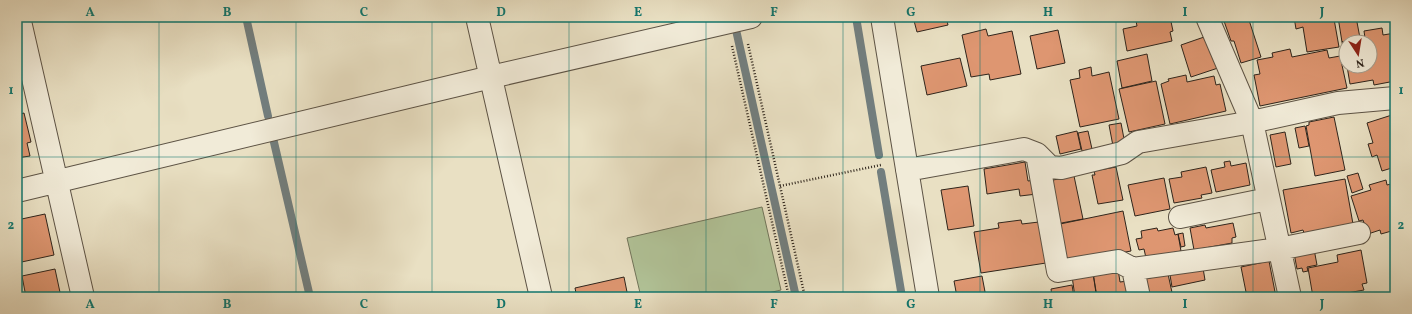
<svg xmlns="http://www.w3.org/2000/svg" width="1412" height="314" viewBox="0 0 1412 314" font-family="Vollkorn,serif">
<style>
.green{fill:#b1c398;stroke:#70745a}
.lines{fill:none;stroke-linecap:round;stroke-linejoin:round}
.stream{stroke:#727e7e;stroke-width:8}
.building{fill:#de9671;stroke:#2e241b}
.minor-casing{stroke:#5d5345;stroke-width:24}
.path{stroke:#2e241b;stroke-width:2.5;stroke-dasharray:1 2;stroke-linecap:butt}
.minor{stroke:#f1ebd8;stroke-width:22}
.grid{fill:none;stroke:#0f766e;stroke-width:1;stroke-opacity:0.55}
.neatline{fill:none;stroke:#0f766e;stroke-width:1.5}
.grid-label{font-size:13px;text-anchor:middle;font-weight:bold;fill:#0f766e}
</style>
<rect width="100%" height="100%" fill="#e9e0c3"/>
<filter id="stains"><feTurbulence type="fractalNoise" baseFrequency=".005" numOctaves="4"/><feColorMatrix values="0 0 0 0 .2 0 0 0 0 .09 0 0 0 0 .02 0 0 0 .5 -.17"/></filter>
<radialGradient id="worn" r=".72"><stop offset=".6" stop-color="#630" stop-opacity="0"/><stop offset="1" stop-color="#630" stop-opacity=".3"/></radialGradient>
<!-- green -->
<path class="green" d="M762,207L781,290L751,297H641L627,238Z"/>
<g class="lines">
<!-- stream -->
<path class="stream" d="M246,17L268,116
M856,17L879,155
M734,21L796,297
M273,138L310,297
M881,172L902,297"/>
</g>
<!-- building -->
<path class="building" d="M913,17H946L948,25L917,32Z
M1154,17H1170L1173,31L1170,32L1172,41L1127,51L1123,29L1137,26L1136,21Z
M1236,17H1248L1261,57L1241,63L1234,41H1231L1224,21Z
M1294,17H1329L1330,20L1334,19L1339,47L1307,52L1303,27L1296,29Z
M1338,17H1356L1360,38L1342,42Z
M1382,28L1383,35L1395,33V81L1374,85L1373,80L1350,84L1347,66H1370V42H1346V63L1342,42L1365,38L1364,31Z
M986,29L988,36L1012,31L1021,74L990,80L989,74L971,77L962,35Z
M1058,30L1065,63L1037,69L1030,36Z
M1207,36L1218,68L1191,77L1181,45Z
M1290,49L1292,57L1327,50L1329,58L1340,56L1347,88L1260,106L1254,75L1260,74L1257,60L1273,57L1272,53Z
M1147,54L1152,81L1122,88L1117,61Z
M960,58L967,86L927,95L921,66Z
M1091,67L1092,76L1109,72L1119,119L1080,127L1070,80L1080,78L1079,70Z
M1186,75L1187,82L1214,76L1216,85L1220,84L1226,111L1170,124L1161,84L1169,81L1168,79Z
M1156,81L1165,124L1129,132L1119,89Z
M24,113L31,142L27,143L30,156L17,158V115Z
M1395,114V167L1382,171L1377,155L1372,157L1368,144L1373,143L1367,123Z
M1334,117L1345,170L1315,176L1306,126L1309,125V122Z
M1121,123L1125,144L1113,146L1109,125Z
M1305,126L1309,146L1299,148L1295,128Z
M1077,131L1081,149L1060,154L1056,136Z
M1088,131L1092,149L1082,151L1078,133Z
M1285,132L1291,164L1276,167L1270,135Z
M1230,161L1231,166L1246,163L1250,185L1216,192L1211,170L1225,167L1224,162Z
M1025,162L1028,181L1035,180L1037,194L1020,196L1019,189L987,194L984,169Z
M1116,167L1123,200L1098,204L1092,175H1095L1094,171Z
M1206,167L1212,193L1201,195L1202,198L1174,203L1169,179L1182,177L1181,172Z
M1358,173L1363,189L1352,193L1347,176Z
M1074,176L1083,219L1056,224L1048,181Z
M1164,178L1170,209L1135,216L1128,185Z
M1345,179L1353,224L1304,233L1303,230L1291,233L1283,190Z
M1386,180L1387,185L1395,183V230L1381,234L1380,230L1368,234L1363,220L1359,221L1351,196L1371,190L1369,185Z
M968,186L974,226L948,230L941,190Z
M1123,211L1131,251L1067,263L1060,224Z
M45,214L54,255L17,263V220Z
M1021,220L1022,224L1039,222L1046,263L981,273L974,232L999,228L998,223Z
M1233,223L1236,237L1232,238V243L1194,250L1190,228L1205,225L1206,228Z
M1157,228L1158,231L1173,228L1175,235L1178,234L1181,251L1146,258L1144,249L1139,250L1136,239L1142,238L1141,231Z
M1183,233L1185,246L1181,247L1178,234Z
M1314,249L1317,265L1307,267L1308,271L1303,272L1302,268L1297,269L1294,253Z
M1361,250L1367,283L1362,284L1364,290L1325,297H1313L1308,268L1338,262L1337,255Z
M1269,261L1276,297H1247L1241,267Z
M1203,268L1205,280L1172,287L1170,275Z
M55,269L61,297H26L22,276Z
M1118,269L1120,282L1128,281L1130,297H1097L1093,273Z
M1093,273L1096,293L1075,297L1072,276Z
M1168,274L1173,297H1149L1145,279Z
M982,276L986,297H957L954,281Z
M624,277L628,297H571L570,294L576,293L575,288Z
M17,282L20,297H17Z
M1072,285L1074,297H1052L1051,289Z
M1096,294L1097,297H1083V296Z"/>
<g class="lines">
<!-- minor casing -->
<g class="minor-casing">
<path id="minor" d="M19,17L83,297
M477,17L541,297
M882,17L928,297
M1207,17L1252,122L1290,297
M1037,154L1058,271L1118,261L1133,269L1279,249L1359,233
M907,170L1024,149L1037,154L1050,167L1061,168L1122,153L1138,142L1252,122L1338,103L1395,98
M17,191L491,77L751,17
M1180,217L1268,199
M1133,269L1139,297"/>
</g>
<!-- path -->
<path class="path" d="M748,44L805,297
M732,46L789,297
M780,186L881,165"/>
<!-- minor -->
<use href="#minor" class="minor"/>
</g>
<!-- grid -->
<path class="grid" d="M159,17V297M296,17V297M432,17V297M569,17V297M706,17V297M843,17V297M980,17V297M1116,17V297M1253,17V297M17,157H1395"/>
<!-- margin -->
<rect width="1412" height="314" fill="none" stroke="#e9e0c3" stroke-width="44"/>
<!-- north arrow -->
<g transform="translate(1358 54) rotate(168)"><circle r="19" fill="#f1ebd8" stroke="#a39b8c"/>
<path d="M0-3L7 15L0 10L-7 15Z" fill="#8f2418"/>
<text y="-6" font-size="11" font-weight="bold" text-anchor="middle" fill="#2e241b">N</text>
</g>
<rect x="22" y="22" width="1368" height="270" class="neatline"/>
<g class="grid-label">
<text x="90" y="16">A</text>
<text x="227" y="16">B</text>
<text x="364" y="16">C</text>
<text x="501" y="16">D</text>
<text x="638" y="16">E</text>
<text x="774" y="16">F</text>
<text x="911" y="16">G</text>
<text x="1048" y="16">H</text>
<text x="1185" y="16">I</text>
<text x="1322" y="16">J</text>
<text x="11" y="94">1</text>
<text x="1401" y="94">1</text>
<text x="11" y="229">2</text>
<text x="1401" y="229">2</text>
<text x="90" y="308">A</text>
<text x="227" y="308">B</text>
<text x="364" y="308">C</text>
<text x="501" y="308">D</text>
<text x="638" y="308">E</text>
<text x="774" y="308">F</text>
<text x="911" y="308">G</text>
<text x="1048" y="308">H</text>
<text x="1185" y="308">I</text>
<text x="1322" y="308">J</text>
</g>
<rect width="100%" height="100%" filter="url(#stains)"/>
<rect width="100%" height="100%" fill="url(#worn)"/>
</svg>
